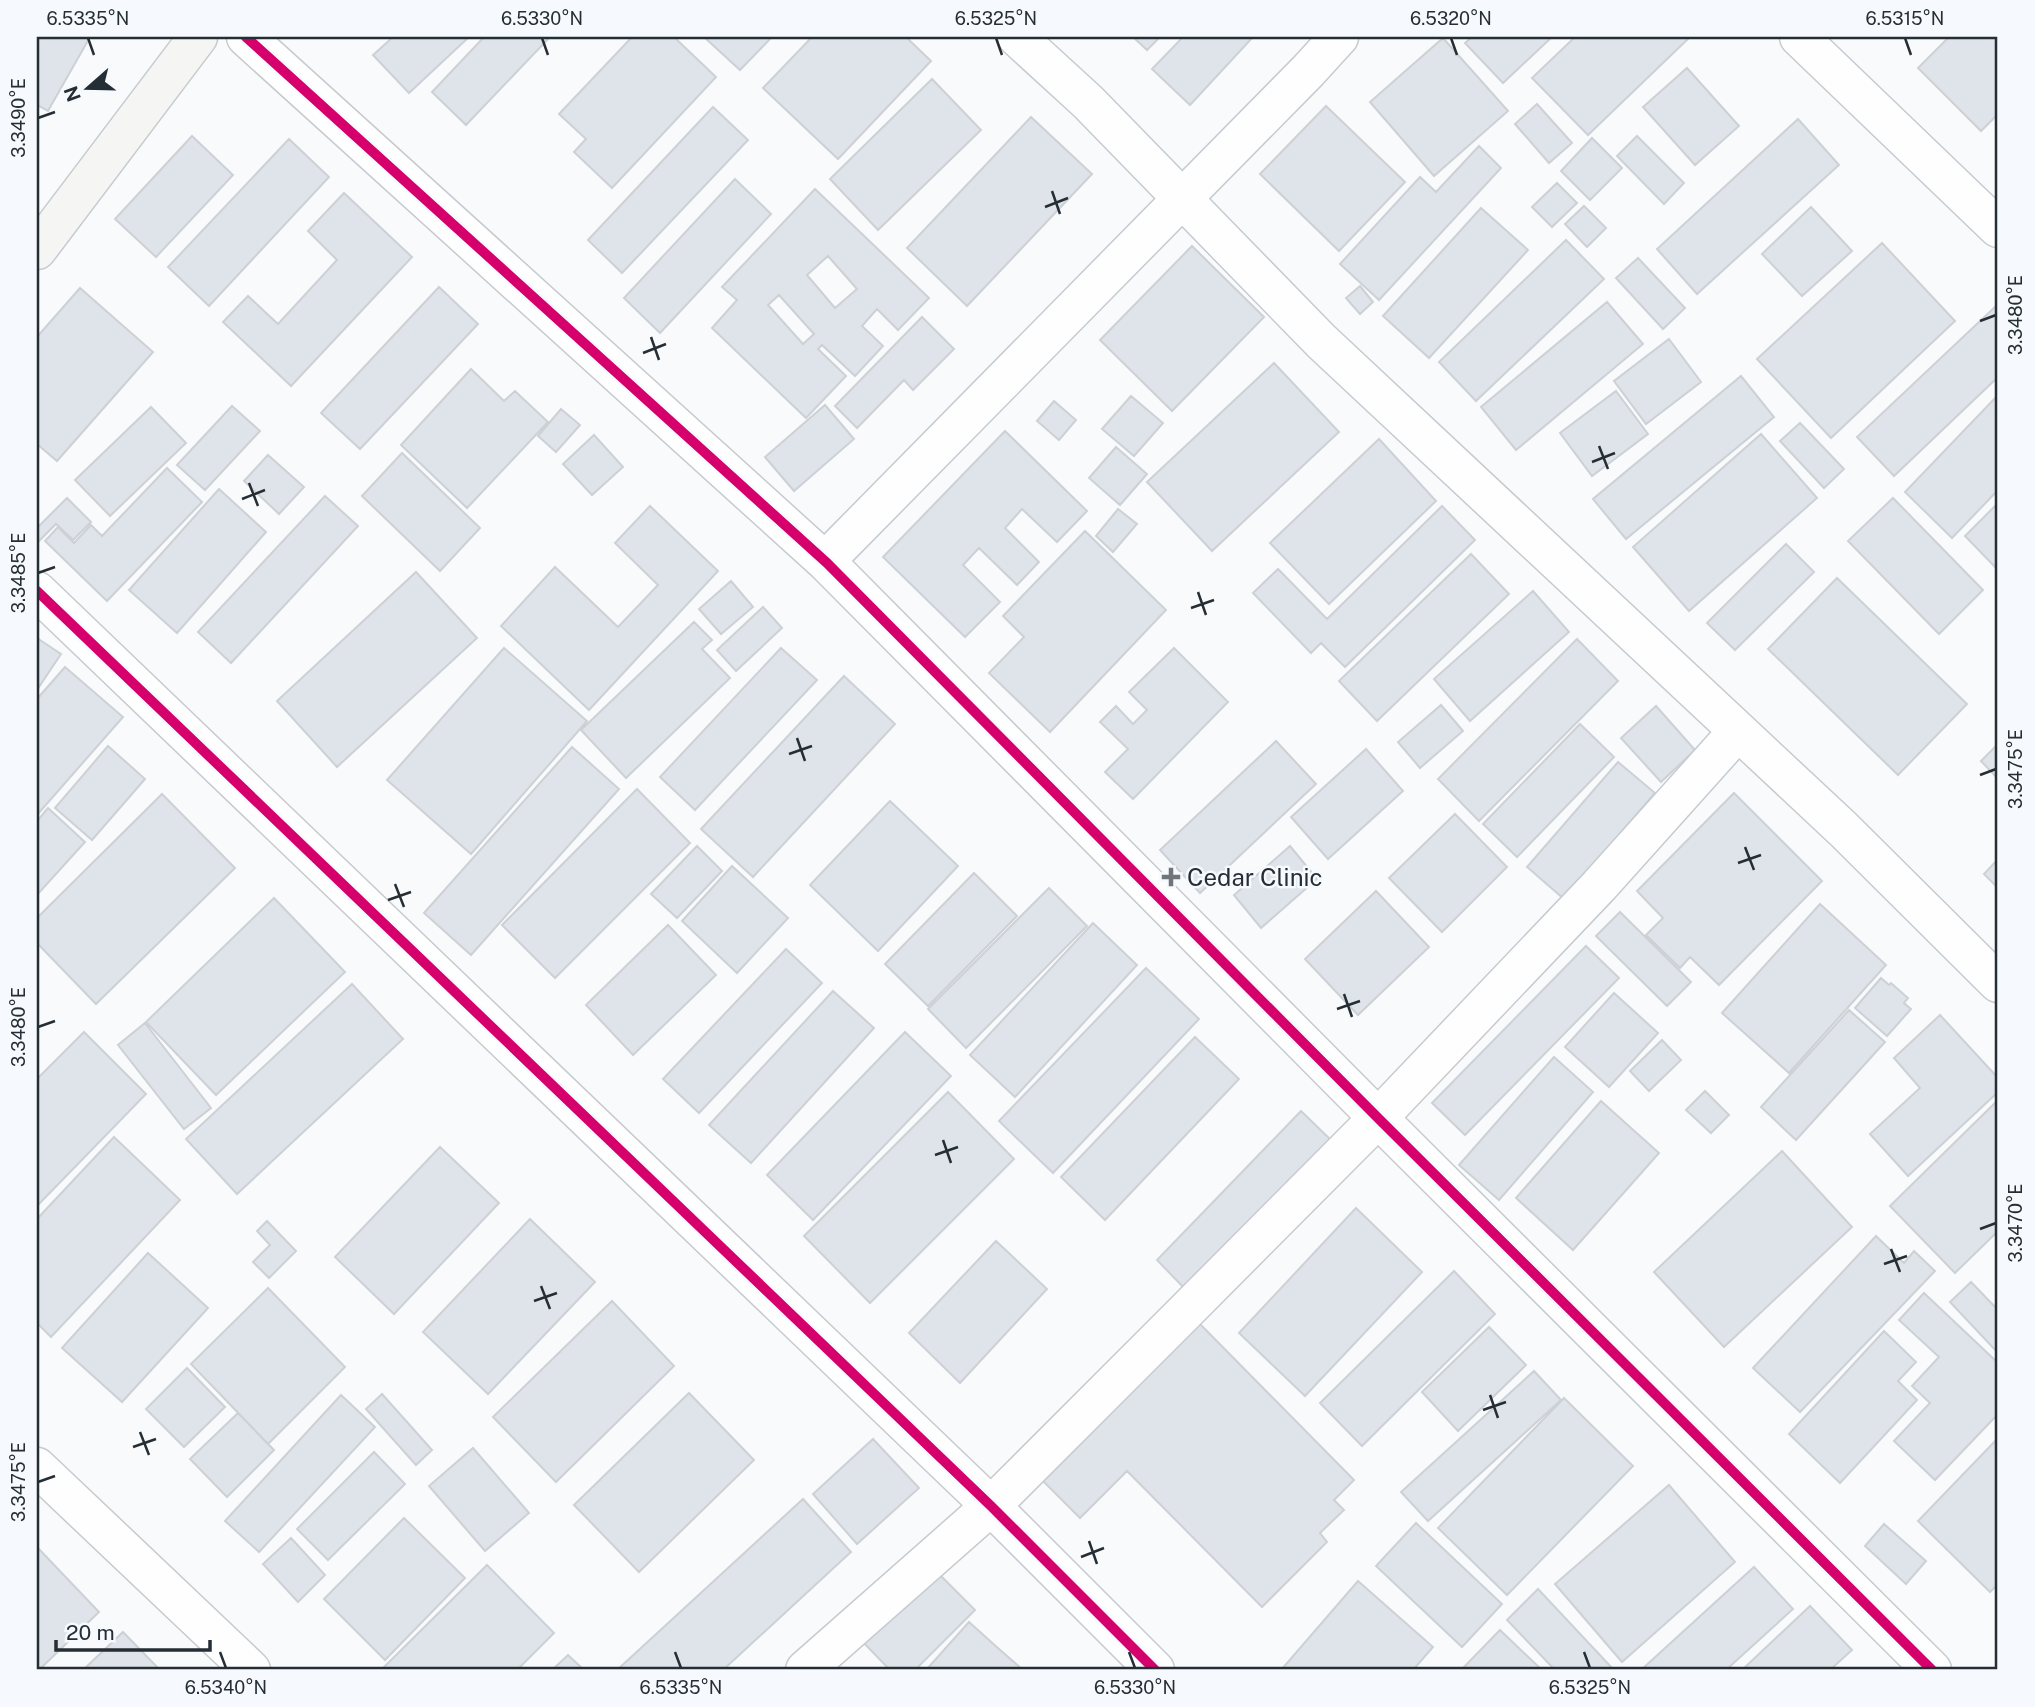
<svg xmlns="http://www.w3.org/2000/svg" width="2035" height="1707" viewBox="0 0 2035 1707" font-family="'Public Sans',sans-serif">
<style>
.building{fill:#dee4e9;stroke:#cdd1d6;stroke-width:2;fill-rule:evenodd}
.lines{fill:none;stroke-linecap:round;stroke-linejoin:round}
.minor-casing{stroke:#c6cbd0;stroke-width:41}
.secondary-casing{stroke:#c6cbd0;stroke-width:41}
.minor{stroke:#fefeff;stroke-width:38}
.secondary{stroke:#f5f5f3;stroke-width:38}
.cycleway-casing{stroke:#f6fafe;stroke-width:15}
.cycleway{stroke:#d6006c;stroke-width:10}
.ticks{fill:none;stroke:#262e35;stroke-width:2.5}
.poi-dot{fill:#70757b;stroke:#f6fafe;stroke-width:2.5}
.labels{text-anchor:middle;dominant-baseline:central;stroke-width:5;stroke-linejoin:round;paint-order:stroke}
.poi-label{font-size:24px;fill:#262e35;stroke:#f6fafe;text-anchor:start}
.neatline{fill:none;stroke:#262e35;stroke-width:2.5}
.ticks-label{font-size:18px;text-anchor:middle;fill:#262e35}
</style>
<rect width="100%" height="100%" fill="#f8fafc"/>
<!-- building -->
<path class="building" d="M37,37H90L48,111L37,105Z
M393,37H469L409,93L373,55Z
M484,37H550L466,125L432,92Z
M632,37H674L716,77L612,188L574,152L586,139L559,114Z
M704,37H772L740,70Z
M812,37H906L931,61L838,159L763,88Z
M1133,37H1160L1147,50Z
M1183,37H1253L1190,105L1152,69Z
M1472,37H1552L1503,83L1465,43Z
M1575,37H1690L1588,135L1532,78Z
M1949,37H1998V114L1981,131L1918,68Z
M1443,38L1508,111L1434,176L1370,102Z
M1687,68L1739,126L1695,165L1643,107Z
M932,79L981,130L878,230L830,179Z
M1537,104L1572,143L1549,163L1515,124Z
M1326,106L1405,182L1339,251L1260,174Z
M713,107L748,140L622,273L588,240Z
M1031,117L1092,174L967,306L907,248Z
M1798,119L1839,165L1697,294L1657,249Z
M192,136L233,175L156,257L115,219Z
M1637,136L1684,183L1664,204L1617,156Z
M1592,138L1622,168L1590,200L1561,171Z
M289,139L329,177L209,306L168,267Z
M1479,146L1501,168L1379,300L1340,264L1420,177L1436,192Z
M735,179L771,214L660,333L624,298Z
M1557,183L1577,203L1552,227L1532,207Z
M815,189L929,298L898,330L877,309L862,326L883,346L855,376L822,345L818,349L846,376L806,418L712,328L737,300L722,287ZM828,256L857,289L835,308L807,275ZM779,295L814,334L803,344L768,305Z
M344,193L412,257L291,386L223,322L248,296L278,324L337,260L308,231Z
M1584,206L1606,228L1587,247L1565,224Z
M1811,207L1852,251L1802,296L1762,254Z
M1481,208L1528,250L1429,358L1383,316Z
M1566,240L1604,279L1476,401L1439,362Z
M1882,243L1955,321L1831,438L1757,359Z
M1192,246L1264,317L1172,411L1100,340Z
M1638,258L1685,308L1663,329L1616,278Z
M1360,286L1373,302L1360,314L1346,298Z
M439,287L478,324L360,449L321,413Z
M80,288L153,352L57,461L37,444V337Z
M1607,302L1643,344L1516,450L1481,407Z
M1998,304V377L1894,476L1857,437Z
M922,317L954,349L913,390L904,380L857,428L835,406Z
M1669,339L1701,382L1646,424L1614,381Z
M1274,363L1339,432L1212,551L1147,482Z
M471,369L504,401L515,391L548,422L467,508L401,445Z
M1741,376L1774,417L1626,539L1593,499Z
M1616,391L1648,434L1592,476L1560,433Z
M1998,395V490L1952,538L1905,492Z
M1131,396L1163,423L1134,456L1102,429Z
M1054,401L1076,420L1059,440L1037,421Z
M825,405L854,439L794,491L765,457Z
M232,406L260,431L205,490L177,465Z
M151,407L186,443L110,516L75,480Z
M561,409L580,425L556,452L538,436Z
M1800,423L1844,469L1824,488L1780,441Z
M1005,431L1087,511L1057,542L1022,509L1005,528L1039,562L1017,585L979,548L963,565L1000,602L965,637L883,557Z
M1761,434L1817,498L1689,611L1633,547Z
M594,435L623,467L592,495L563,464Z
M1379,439L1436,501L1329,604L1270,543Z
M1116,447L1147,474L1120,505L1089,478Z
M402,453L480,528L440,571L362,496Z
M268,455L304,487L279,514L244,481Z
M167,468L202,502L107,601L45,541L58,527L74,543L91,525L102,536Z
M219,489L266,532L177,633L129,590Z
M325,496L358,526L231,663L198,632Z
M67,498L91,522L73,540L56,524L39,541L37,539V528Z
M1893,498L1983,590L1939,634L1848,541Z
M1998,503V570L1965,536Z
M650,506L718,571L589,710L501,626L555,567L618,627L658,585L615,543Z
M1442,506L1475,540L1345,667L1321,643L1311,653L1253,593L1278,569L1327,619Z
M1118,509L1137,524L1113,552L1096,536Z
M1085,531L1166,610L1050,732L989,673L1024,637L1003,616Z
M1786,544L1814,572L1735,650L1707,623Z
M1471,554L1509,594L1377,721L1339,681Z
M416,572L477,638L337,767L277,701Z
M1837,578L1967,704L1898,775L1768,649Z
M731,581L753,607L721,634L699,609Z
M1533,591L1569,632L1470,721L1434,679Z
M763,607L782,628L736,671L717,650Z
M694,622L712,640L702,649L730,678L626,778L581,730Z
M37,638L61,654L37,690Z
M1577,639L1618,681L1479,821L1438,779Z
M504,648L587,721L471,854L387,780Z
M781,648L817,680L695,810L660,777Z
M1174,648L1228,702L1133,799L1105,772L1128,749L1100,722L1116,706L1133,724L1147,710L1129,692Z
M65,667L123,717L37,815V699Z
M844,676L895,724L753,877L701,829Z
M1441,705L1463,731L1420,768L1398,742Z
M1656,706L1695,750L1661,782L1621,738Z
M1580,724L1614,757L1517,857L1483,824Z
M1276,741L1316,784L1200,893L1160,850Z
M1998,744V779L1981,761Z
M108,746L145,779L92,840L55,808Z
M572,747L619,789L471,955L424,913Z
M1366,749L1403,791L1328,859L1291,817Z
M1618,762L1655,793L1564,899L1527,867Z
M637,789L690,843L555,978L502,925Z
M1734,793L1822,881L1719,985L1690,957L1680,968L1646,935L1663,918L1637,891Z
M162,794L235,868L96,1004L37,943V918Z
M890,801L958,866L878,951L810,885Z
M48,808L85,842L37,895V821Z
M1455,814L1507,867L1442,932L1389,878Z
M697,846L722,871L677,918L651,894Z
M1290,846L1317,879L1261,928L1234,895Z
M1998,859V888L1984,874Z
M732,866L788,918L737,973L682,921Z
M974,873L1017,916L928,1006L885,964Z
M1049,888L1087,926L966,1048L928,1009Z
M1376,891L1429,947L1358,1015L1305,959Z
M274,898L345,972L216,1095L146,1022Z
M1820,904L1886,965L1789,1073L1722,1013Z
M1620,912L1691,982L1667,1006L1596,936Z
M1093,923L1137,965L1015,1097L970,1055Z
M668,925L716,975L633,1055L586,1005Z
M1586,946L1619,978L1465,1135L1432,1103Z
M786,949L822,983L699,1113L663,1079Z
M1146,968L1199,1019L1053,1173L999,1121Z
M1881,978L1889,985L1891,983L1908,998L1904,1003L1911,1009L1887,1036L1855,1008Z
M352,984L403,1039L237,1194L186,1139Z
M833,991L874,1028L751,1163L709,1125Z
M1614,993L1658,1033L1609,1087L1565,1047Z
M1849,1010L1885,1042L1796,1140L1761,1107Z
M1940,1015L1998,1078V1092L1908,1176L1870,1134L1920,1088L1894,1058Z
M145,1023L211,1108L184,1129L118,1045Z
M84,1032L146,1094L37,1206V1079Z
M905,1032L951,1076L813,1220L767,1175Z
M1195,1037L1239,1079L1105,1220L1061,1177Z
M1662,1040L1681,1060L1649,1091L1630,1071Z
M1554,1057L1593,1092L1499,1200L1459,1165Z
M1705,1091L1729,1115L1711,1133L1686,1110Z
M948,1092L1014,1159L870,1303L804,1236Z
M1998,1100V1231L1955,1273L1890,1206Z
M1601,1101L1659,1153L1573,1250L1516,1198Z
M1301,1111L1332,1141L1187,1291L1157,1260Z
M114,1137L180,1200L51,1337L37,1323V1219Z
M440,1147L499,1203L394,1314L335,1257Z
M1782,1151L1852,1227L1724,1347L1654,1272Z
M1356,1208L1422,1272L1305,1396L1239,1333Z
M530,1219L595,1282L488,1394L423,1332Z
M267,1221L296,1251L269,1278L253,1262L270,1245L257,1231Z
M1876,1236L1904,1263L1914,1251L1935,1271L1800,1412L1753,1368Z
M996,1241L1047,1289L960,1383L909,1333Z
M148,1253L208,1308L122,1402L62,1348Z
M1454,1271L1495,1314L1362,1446L1320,1403Z
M1971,1282L1998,1310V1353L1950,1302Z
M268,1288L345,1367L268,1444L191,1364Z
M1924,1293L1998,1363V1414L1935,1480L1894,1441L1930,1403L1912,1386L1939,1357L1899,1320Z
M612,1301L674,1366L556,1482L493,1417Z
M1197,1321L1354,1480L1334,1500L1344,1510L1320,1533L1327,1542L1262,1607L1127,1471L1080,1518L1040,1478Z
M1489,1327L1526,1365L1458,1431L1422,1392Z
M1884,1331L1916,1362L1898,1381L1917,1400L1840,1483L1789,1434Z
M187,1368L225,1407L184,1447L146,1409Z
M1534,1371L1561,1400L1428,1521L1401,1492Z
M689,1393L754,1460L639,1572L574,1505Z
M382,1394L432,1450L416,1465L366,1409Z
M341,1395L375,1427L259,1552L225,1521Z
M1564,1398L1633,1466L1507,1595L1438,1528Z
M238,1413L274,1450L227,1497L190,1459Z
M1998,1438V1584L1990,1592L1918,1521Z
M873,1439L919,1488L857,1544L813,1494Z
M473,1448L529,1513L485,1551L429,1486Z
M374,1452L405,1484L328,1560L297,1529Z
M1669,1485L1735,1562L1622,1662L1555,1584Z
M803,1499L851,1552L723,1670H617Z
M404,1518L465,1578L385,1660L324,1599Z
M1416,1523L1502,1604L1462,1647L1376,1566Z
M1884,1524L1926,1561L1906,1584L1865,1546Z
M291,1538L325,1575L298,1602L263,1564Z
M37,1547L99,1612L39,1670H37Z
M487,1565L554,1633L517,1670H381Z
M931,1566L975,1610L915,1670H890L859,1638Z
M1754,1567L1793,1609L1726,1670H1641Z
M1358,1581L1433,1647L1413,1670H1281Z
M1538,1589L1614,1670H1555L1507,1620Z
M1810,1606L1852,1650L1830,1670H1742Z
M969,1622L999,1649L1023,1670H926Z
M1500,1630L1542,1670H1463L1462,1669Z
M123,1632L160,1670H83Z
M568,1655L584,1670H552Z"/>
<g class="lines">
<!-- minor casing -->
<g class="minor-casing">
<path id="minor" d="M246,37L827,563L1378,1118L1932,1670
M1017,37L1088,102L1321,341L1843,829L1998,983
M1799,37L1998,228
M827,563L837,549L1308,71L1339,37
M37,591L991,1506L1155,1670
M37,1467L251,1670
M805,1670L991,1506L1182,1315L1378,1118L1599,886L1738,731"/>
</g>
<!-- secondary casing -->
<g class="secondary-casing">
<path id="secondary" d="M37,250L198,37"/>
</g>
<!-- minor -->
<use href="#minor" class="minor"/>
<!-- secondary -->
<use href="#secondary" class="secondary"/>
<!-- cycleway casing -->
<g class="cycleway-casing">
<path id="cycleway" d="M246,37L827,563L1378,1118L1932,1670
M37,591L991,1506L1155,1670"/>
</g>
<!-- cycleway -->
<use href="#cycleway" class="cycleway"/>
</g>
<!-- ticks -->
<path class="ticks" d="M88,38L94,55M542,38L548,55M996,38L1002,55M1451,38L1457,55M1905,38L1911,55M38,118L55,112M1052,191L1060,214M1045,207L1068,198M1980,321L1996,315M651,337L659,360M643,353L666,344M1599,446L1608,469M1592,462L1615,453M249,483L258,506M242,499L265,490M38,573L55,567M1198,592L1206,615M1191,608L1214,600M797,738L805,761M789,754L812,746M1980,775L1996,769M1745,847L1754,870M1738,863L1761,855M395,884L404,907M388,900L411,892M1344,994L1352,1017M1337,1009L1360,1001M38,1027L55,1021M943,1140L951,1163M935,1155L958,1147M1980,1229L1996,1223M1891,1249L1900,1272M1884,1264L1907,1256M541,1286L550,1309M534,1301L557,1293M1490,1395L1498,1418M1483,1410L1506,1402M140,1432L149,1455M133,1447L156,1439M38,1482L55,1476M1089,1541L1097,1564M1081,1557L1104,1548M220,1652L226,1668M675,1652L681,1668M1129,1652L1135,1668M1584,1652L1590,1668"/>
<!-- markers -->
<path class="poi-dot" d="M1167.5 866.5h7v7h7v7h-7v7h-7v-7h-7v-7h7z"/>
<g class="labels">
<!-- poi labels -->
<g class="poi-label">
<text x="1187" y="877">Cedar Clinic</text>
</g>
</g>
<!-- border -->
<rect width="2035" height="1707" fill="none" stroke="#f6fafe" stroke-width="77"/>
<!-- north arrow -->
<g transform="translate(88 88) rotate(250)" stroke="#f6fafe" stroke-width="5" paint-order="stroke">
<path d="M0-5L12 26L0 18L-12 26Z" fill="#262e35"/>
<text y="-10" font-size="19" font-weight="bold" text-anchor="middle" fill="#262e35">N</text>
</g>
<!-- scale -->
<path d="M56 1640v10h154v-10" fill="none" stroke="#262e35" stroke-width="3.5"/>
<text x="66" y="1640" font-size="21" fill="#262e35" stroke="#f6fafe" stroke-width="5" paint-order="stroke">20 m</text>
<rect x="38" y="38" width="1958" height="1630" class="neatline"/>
<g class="ticks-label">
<text x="88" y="25">6.5335°N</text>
<text x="542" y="25">6.5330°N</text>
<text x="996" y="25">6.5325°N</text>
<text x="1451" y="25">6.5320°N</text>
<text x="1905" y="25">6.5315°N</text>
<text transform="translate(19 118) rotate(-90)" y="6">3.3490°E</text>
<text transform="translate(2016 315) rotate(-90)" y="6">3.3480°E</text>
<text transform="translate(19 573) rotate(-90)" y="6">3.3485°E</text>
<text transform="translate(2016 769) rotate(-90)" y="6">3.3475°E</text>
<text transform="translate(19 1027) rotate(-90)" y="6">3.3480°E</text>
<text transform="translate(2016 1223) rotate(-90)" y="6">3.3470°E</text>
<text transform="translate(19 1482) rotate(-90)" y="6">3.3475°E</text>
<text x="226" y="1694">6.5340°N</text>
<text x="681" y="1694">6.5335°N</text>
<text x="1135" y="1694">6.5330°N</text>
<text x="1590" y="1694">6.5325°N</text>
</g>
</svg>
